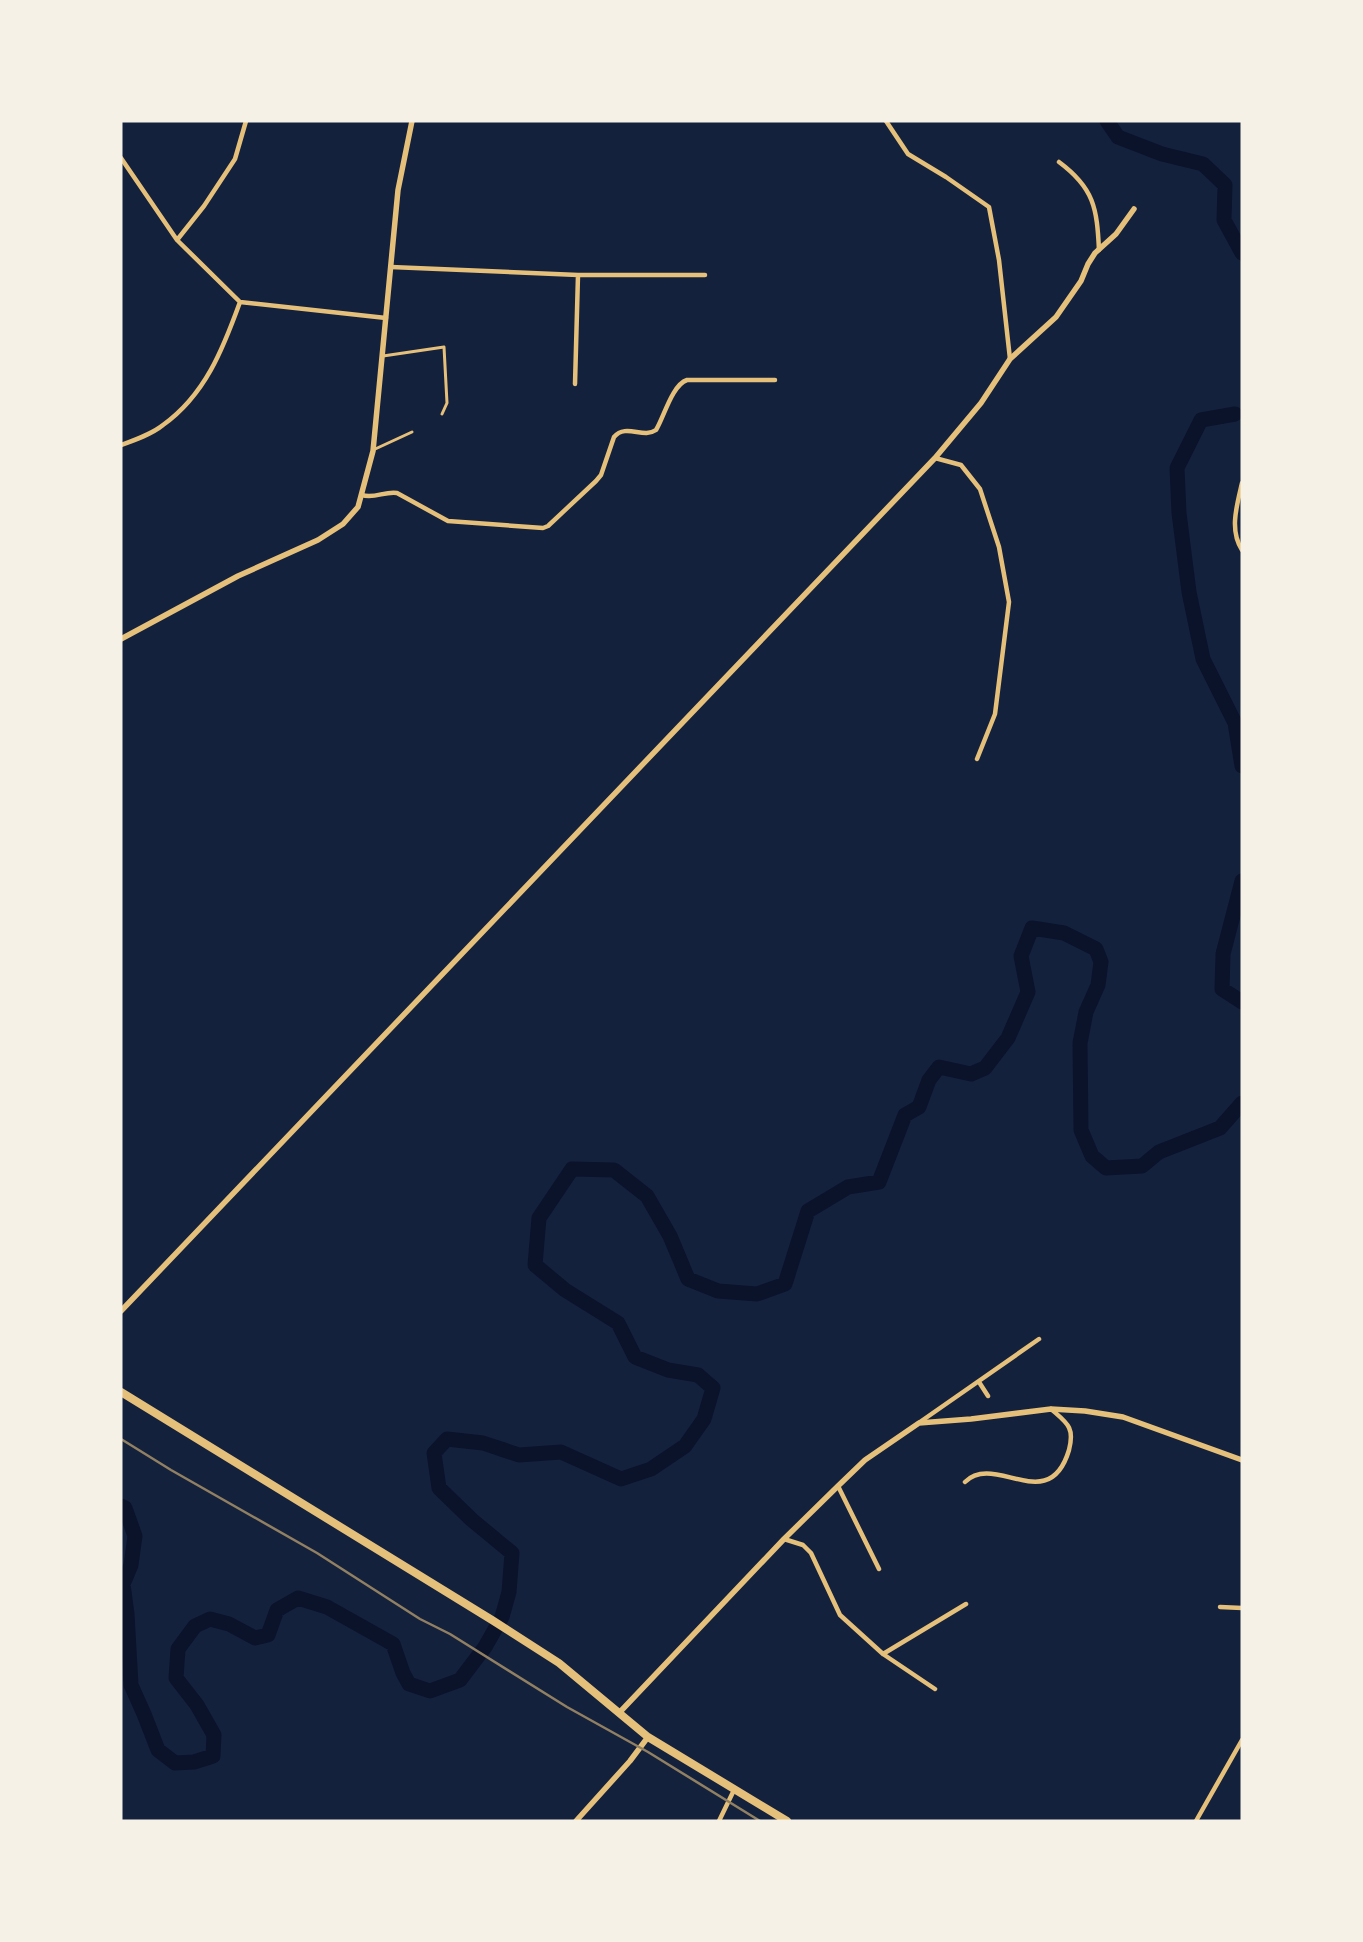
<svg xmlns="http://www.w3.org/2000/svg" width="1363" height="1942" viewBox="0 0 1363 1942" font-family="'Times New Roman',serif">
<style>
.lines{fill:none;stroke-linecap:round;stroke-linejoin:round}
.river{stroke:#0b132b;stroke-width:15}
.pedestrian{stroke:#e5c07b;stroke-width:3}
.minor{stroke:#e5c07b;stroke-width:4.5}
.tertiary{stroke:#e5c07b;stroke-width:5.5}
.trunk{stroke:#e5c07b;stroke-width:8}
.rail{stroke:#918062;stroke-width:2.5}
</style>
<rect width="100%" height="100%" fill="#14213d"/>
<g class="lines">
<!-- river -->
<path class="river" d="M1107,121L1118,137L1162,154L1203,164L1225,185L1224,220L1242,253
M1235,414L1201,420L1177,468L1179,513L1189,592L1203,659L1235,723L1242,766
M1242,881L1223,954L1222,989L1242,1002
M121,1506L125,1508L135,1536L131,1565L123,1584L127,1614L131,1685L144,1714L158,1750L175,1763L194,1762L213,1756L214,1735L197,1705L176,1678L178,1649L195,1626L210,1619L229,1624L255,1638L268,1635L277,1610L298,1598L327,1607L393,1644L403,1673L409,1684L430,1691L460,1680L485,1647L502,1617L509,1592L512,1553L472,1520L439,1488L434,1453L447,1439L483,1443L519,1455L561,1452L621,1479L651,1469L685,1446L704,1419L713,1388L698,1375L668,1370L635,1357L618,1323L565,1290L535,1265L539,1218L572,1169L614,1170L647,1196L670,1236L688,1279L718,1291L757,1294L785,1284L808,1211L848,1187L879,1182L905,1115L919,1107L929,1080L939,1067L971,1074L985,1068L1008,1038L1028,992L1021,956L1032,928L1064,933L1096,949L1101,962L1098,985L1086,1012L1080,1043L1081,1130L1092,1156L1106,1168L1142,1166L1159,1152L1220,1128L1242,1103"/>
<!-- pedestrian -->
<path class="pedestrian" d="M383,356L444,347L447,403L442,414
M373,450L412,432"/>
<!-- minor -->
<path class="minor" d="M886,121L908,154L946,177L989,207L999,260L1010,359
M121,158L177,240L240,302L386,318
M1059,162C1094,188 1097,208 1099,250
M177,240L204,206L235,159L246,121
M391,267L578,275H705
M575,384L578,275
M121,445C135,440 152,434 163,425C205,395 223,349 240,302
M935,458L961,465L980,489L999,547L1009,602L995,714L977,759
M1242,483C1237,505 1229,530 1242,550
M362,495C374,499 385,491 397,493L448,521L543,528L548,526L596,481L601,475L614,437C626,423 643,439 656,430C664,417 672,385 687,380H775
M979,1382L988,1396
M920,1422L1039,1339
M965,1482C995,1452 1049,1517 1069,1450C1075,1427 1067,1423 1051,1409
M838,1486L879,1569
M784,1539L803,1545L811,1553L840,1615L883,1654L935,1689
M1220,1607L1242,1608
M883,1654L966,1604
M719,1821L734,1790
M1196,1821L1242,1740"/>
<!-- tertiary -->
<path class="tertiary" d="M121,639L238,576L318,540L343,524L358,507L373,451L398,190L412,121
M121,1311L935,458L981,403L1010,359L1056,317L1081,281L1088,264L1095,253L1116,234L1134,209
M619,1713L784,1539L838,1486L865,1460L919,1423L971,1419L1051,1409L1085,1411L1123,1417L1242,1460
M576,1821L630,1761L648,1737"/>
<!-- trunk -->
<path class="trunk" d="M121,1392L492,1620L559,1663L648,1737L787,1821"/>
<!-- rail -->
<path class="rail" d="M121,1439L171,1470L317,1553L420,1619L450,1634L567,1707L648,1752L760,1821"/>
</g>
<!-- border -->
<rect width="1363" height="1942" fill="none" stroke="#f6f1e7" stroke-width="245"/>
</svg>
